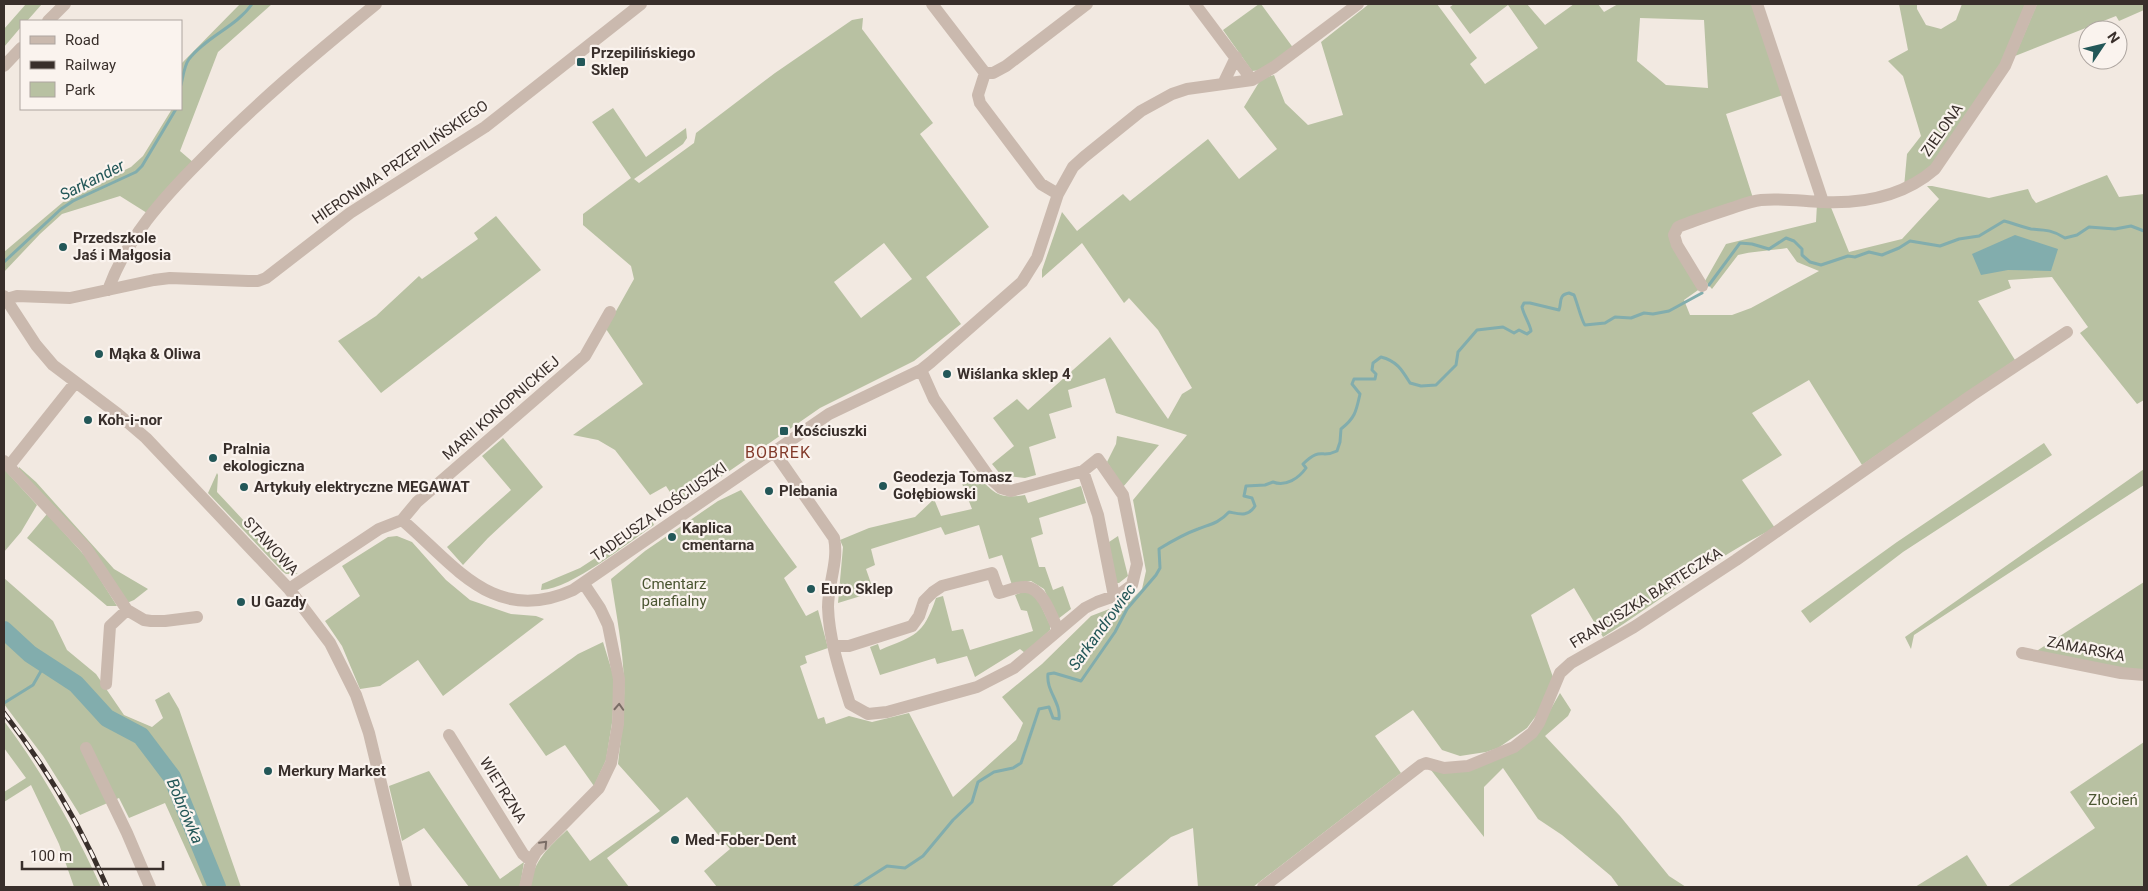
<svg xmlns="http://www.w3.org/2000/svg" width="2148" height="891" viewBox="0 0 2148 891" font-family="Roboto,sans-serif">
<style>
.green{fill:#b8c1a2;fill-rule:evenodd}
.water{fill:#82adad}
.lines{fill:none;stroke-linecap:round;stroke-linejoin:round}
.stream{stroke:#82adad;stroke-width:3}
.river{stroke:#82adad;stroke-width:18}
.minor{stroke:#cab9ae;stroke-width:12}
.rail-casing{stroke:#392f2b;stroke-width:5}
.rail{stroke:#faf3ee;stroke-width:3;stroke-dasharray:9;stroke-linecap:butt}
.oneway{stroke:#7a6d66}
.poi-dot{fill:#235758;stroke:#faf3ee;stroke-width:2}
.labels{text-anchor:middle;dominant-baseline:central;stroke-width:4.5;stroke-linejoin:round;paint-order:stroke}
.poi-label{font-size:15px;font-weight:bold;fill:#392f2b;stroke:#faf3ee;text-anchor:start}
.street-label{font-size:15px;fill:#392f2b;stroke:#faf3ee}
.park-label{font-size:15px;fill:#4a5531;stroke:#faf3ee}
.water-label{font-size:16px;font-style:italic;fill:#235758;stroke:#faf3ee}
.neighbourhood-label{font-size:16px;letter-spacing:1px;fill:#823a2a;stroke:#faf3ee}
</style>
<rect width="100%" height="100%" fill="#f2e9e1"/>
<!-- green -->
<path class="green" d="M26,4H42L27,21H21V27L4,47V29Z
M240,4H272L218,52L180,151L194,163L147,213L120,196L62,214L40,234L4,272V252L69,197L131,167L143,156L172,109H181V64Z
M1259,4H1261L1294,49L1263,70L1252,71L1223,30Z
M1369,4H1437L1477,58L1470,64L1485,84L1538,48L1508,5L1470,34L1450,7L1454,4H1527L1545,25L1574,4H1598L1604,12L1618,4H1753L1783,95L1726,114L1753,198L1670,232L1701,288L1684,300L1690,315H1732L1751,308L1819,271L1797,262L1787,248C1770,251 1754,251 1738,255L1712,289L1705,281L1726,244L1816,222L1817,204L1830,205L1849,252L1902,239L1939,199L1927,186H1932L1989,198L2028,189L2032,198L2036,203L2107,175L2119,197L2144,194V400L2137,404L2080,333L2088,327L2052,277L2008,280L2011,288L1978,301L2015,360L1862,465L1809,380L1752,413L1782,455L1742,480L1775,528C1714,557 1661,601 1603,637L1574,588L1531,615L1554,680L1541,709L1527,728L1498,748L1486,752L1460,756L1442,750L1413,710L1375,736L1401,773L1253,887H1198L1193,828L1171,837L1111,887H717L704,871L730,849L687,797L607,858L629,887H530C533,861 549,847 567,830L590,861L660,811L618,764C621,737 625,710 624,683C623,648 616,613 611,579L645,551L718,501L741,490L797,567L784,578L806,616L818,610L828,648L805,656L807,663L800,666L818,719L824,717L826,724L849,716L872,722L909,713L953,797L1016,740L1023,723L1002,697L1042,664L1091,616L1130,601L1142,589L1146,571L1133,500L1187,435L1116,413L1105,378L1068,390L1072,407L1049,414L1056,438L1029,447L1036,475L1025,478L1001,475L992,464L1014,446L993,418L1017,399L1028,410L1110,337L1168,419L1182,394L1192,388L1158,330L1129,298L1124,303L1082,243L1042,278V270L1062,212L1077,231L1123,194L1130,201L1208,139L1239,179L1277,149L1244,107L1261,79L1274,75L1285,103L1308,125L1343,115L1321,42ZM1640,18L1704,20L1708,88L1666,85L1637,61Z
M1899,4H1917V9L1926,25L1941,29L1956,20L1962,4H2027L2001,65L1932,166L1904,187L1907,154L1921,136L1903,76L1888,61L1908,50Z
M2037,4H2144V10L2119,21L2116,16L2015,56Z
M863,18L862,29L933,123L920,134L989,227L926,277L961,324L914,361L820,408L679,506L666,486L650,495L615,450L598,440L573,435L643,384L606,329L634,279L631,266L583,225V214L631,178L592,122L613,108L646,157L686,128L687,138L683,144L634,179L639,183L694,143L696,133L775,73L852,20ZM884,243L912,279L861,318L834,282Z
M496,216L541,270L381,393L338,341L376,316L419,276L422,279L478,239L474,233Z
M1117,436L1159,445L1123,487L1107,462L1116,444Z
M503,438L543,487L488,538L463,565L447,547L511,490L482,456Z
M2044,443L2052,455L1903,552L1810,623L1801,611L1897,542Z
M19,467L36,482L114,569L148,589L134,600L127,603L19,472Z
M4,469L37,505L21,532L4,552Z
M2144,469V485L1914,635L1911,649L1905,637Z
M974,471C992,491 996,500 1025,495L1028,503L1081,486L1086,503L1039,518L1043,534L1031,538L1039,567H1045L1053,590L1063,586L1071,609L1058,619L1044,589L1031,581L1012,585L1002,555L989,559L979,525L945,535L941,527L871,549L875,565L866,569L874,592L838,603L843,547L840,540L869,528L915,517L934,499L941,516L972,509L961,481Z
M217,473L218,475L217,492L291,571L298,574H286L282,571L208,493Z
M47,514L86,557L117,606H107L27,538Z
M652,521L654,525C626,544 573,588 541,590L542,584L580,568Z
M397,536L412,542L446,580L470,600L511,614L536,616L544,619L443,696L418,660L380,686L360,689L342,646L325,621L360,596L342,566L388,537Z
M1118,536L1128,576L1119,583H1114L1109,542Z
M4,578L53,621L67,650L96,674L124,715L152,727L163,718L155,700L169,692L179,709L241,887H203L165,803L129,818L119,798L80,815L43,756L4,704Z
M2144,582V672L2035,652Z
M1028,590L1035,593L1050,625V630L1025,653L1020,649L975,677L967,656L937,664L935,658L880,675L870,647L878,644L880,650C915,635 923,636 936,598L943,596L952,631L963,629L970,650L1033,631L1027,611L1021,610L1015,595Z
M603,642L615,681L612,723L606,760L594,786L565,745L546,756L509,704L578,654Z
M1560,693L1571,710L1568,716L1545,736L1620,816L1669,876L1686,887H1619L1611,876L1562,835L1538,819L1503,768L1484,787V837L1427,765L1476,762L1537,733Z
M4,721C43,773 74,828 101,887H74L59,844L31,785L4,802V792L26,778L4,748Z
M2144,742V887H2007L2095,828L2070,792Z
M429,771L500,879L524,862L520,887H469L424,828L402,841L389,786Z
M1967,855L1988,887H1915Z"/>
<!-- water -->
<path class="water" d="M2015,235L2058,249L2051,271L2008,270L1981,275L1972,254Z"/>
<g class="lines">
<!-- stream -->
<path class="stream" d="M181,85C183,77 184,66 189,59C207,36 236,27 252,4
M4,262L61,209L73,201L136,172L142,166L176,109
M1709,285L1740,243L1752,244L1769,249L1786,238L1794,241L1802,249V255L1810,262L1821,265L1848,256L1855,257L1869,252L1882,255L1899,248L1910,241L1940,246L1959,239L1979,236L2004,221C2012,223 2022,227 2031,229C2045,230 2053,230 2065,238L2077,235L2089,227L2115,229L2131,226L2144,231
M4,703L33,685L45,664
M854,887L887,866L905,868L923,856L953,820L972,802L978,782L994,772L1013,768L1021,763L1039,709L1049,707L1053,718L1059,719C1061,702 1046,691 1048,674L1054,673L1081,681L1115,632L1127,609L1156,575L1160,568L1159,549C1172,541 1184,534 1198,529C1211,524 1219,523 1229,512C1240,514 1248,517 1255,506L1252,498L1244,496L1246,486L1265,485L1273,482C1286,487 1299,478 1306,468L1303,464C1321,446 1321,459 1337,451L1340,442L1341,429C1355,418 1356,412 1360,394L1352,384L1354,379H1375L1376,374L1372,370L1373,363L1381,357C1397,361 1402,370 1410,383L1421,386L1436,385L1456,365L1458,352L1477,330L1503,327L1514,333L1519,330L1527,334L1531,331C1530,324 1524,316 1522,307L1524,303H1530L1559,310C1562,302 1558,295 1569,293L1574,295C1577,302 1582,322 1585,325L1605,323L1615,317L1631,318L1644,313L1653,314L1669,311L1702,293"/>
<!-- river -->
<path class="river" d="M4,630L30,654L76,684L107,718L141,736L172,777L217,887"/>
<!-- minor -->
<path class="minor" d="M932,4L985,73L978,95L980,103L1041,184L1058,194
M1195,4L1252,80
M1757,4L1823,202
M48,21L65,4
M4,66L21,48
M985,73H993L1006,66L1087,4
M1223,84L1236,57
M1702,286L1677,245L1674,235L1678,227C1695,220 1714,214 1732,208C1741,205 1751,201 1761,200C1781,198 1801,201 1821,202C1862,204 1904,196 1935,169L2005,66L2031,4
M108,290C127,238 162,199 200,161C255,104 315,54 376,4
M4,296L36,345L53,365L118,414L146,438L289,589L330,643L356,695L369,733L406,887
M7,299L17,296L70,298L154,280L170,278L248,281H258L266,278L350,213L485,127L641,4
M775,453L834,538C839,561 828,583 828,607C829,640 840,672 850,704L868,714L887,712L977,687L1014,668L1085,608L1097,602L1120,594L1132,585L1137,564L1123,495L1098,459L1083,471L1011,491L1001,488L989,477L934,399L921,370
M4,461L86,548L127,610L144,620L151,621H165L197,617
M9,466L75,383
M1083,471L1098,515L1114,596
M402,520C455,565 494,626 573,590L829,414L921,370L931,362L1022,282L1037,258L1058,194L1073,167L1084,157L1141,111L1172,94L1187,89L1252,80L1274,67L1358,4
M289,589L379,529L402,520L417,502L585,356L610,312
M834,646H849L912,626L919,616L924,601L933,592L942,586L992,573L999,593C1007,591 1018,586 1026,587C1043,588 1052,617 1058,630
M2022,653L2121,673L2144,675
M106,684L110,626L127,610
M449,735L523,854L531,861
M86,748L127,833L150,887
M525,887L531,861L536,852L599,788L611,763L618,724L619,679L608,625L600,608L584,584
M1263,887L1421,765L1426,763L1444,768L1468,766L1514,747L1532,733L1539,723L1560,673L1571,663L1634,627L1736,560L1972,395L2067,332"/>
<!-- rail casing -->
<g class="rail-casing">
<path id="rail" d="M4,713C46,767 80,824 107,887"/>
</g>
<!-- rail -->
<use href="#rail" class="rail"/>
</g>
<!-- one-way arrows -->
<defs><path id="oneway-chevron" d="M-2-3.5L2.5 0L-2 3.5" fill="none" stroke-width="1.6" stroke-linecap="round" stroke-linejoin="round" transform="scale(1.25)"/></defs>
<g class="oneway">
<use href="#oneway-chevron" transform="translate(619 707) rotate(-87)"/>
<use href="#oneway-chevron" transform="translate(544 844) rotate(-46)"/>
</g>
<!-- markers -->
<g class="poi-dot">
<rect x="576" y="57" width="10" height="10" rx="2.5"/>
<circle cx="63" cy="247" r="5"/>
<circle cx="99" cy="354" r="5"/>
<circle cx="947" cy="374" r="5"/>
<circle cx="88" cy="420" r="5"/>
<rect x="779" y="426" width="10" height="10" rx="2.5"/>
<circle cx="213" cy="458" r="5"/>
<circle cx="883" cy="486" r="5"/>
<circle cx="244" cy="487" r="5"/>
<circle cx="769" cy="491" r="5"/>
<circle cx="672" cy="537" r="5"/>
<circle cx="811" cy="589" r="5"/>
<circle cx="241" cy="602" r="5"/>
<circle cx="268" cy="771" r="5"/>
<circle cx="675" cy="840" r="5"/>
</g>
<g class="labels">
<!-- poi labels -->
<g class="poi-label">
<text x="591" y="53">Przepilińskiego<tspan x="591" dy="17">Sklep</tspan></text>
<text x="73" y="238">Przedszkole<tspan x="73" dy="17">Jaś i Małgosia</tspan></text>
<text x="109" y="354">Mąka &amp; Oliwa</text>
<text x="957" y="374">Wiślanka sklep 4</text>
<text x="98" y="420">Koh-i-nor</text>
<text x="794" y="431">Kościuszki</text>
<text x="223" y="449">Pralnia<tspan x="223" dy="17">ekologiczna</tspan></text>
<text x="893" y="477">Geodezja Tomasz<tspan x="893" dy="17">Gołębiowski</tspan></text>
<text x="254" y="487">Artykuły elektryczne MEGAWAT</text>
<text x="779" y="491">Plebania</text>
<text x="682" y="528">Kaplica<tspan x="682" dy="17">cmentarna</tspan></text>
<text x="821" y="589">Euro Sklep</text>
<text x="251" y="602">U Gazdy</text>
<text x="278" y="771">Merkury Market</text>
<text x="685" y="840">Med-Fober-Dent</text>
</g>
<!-- street labels -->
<g class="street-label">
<text transform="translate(1942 130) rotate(-55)">ZIELONA</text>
<text transform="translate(400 162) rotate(-34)">HIERONIMA PRZEPILIŃSKIEGO</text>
<text transform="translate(501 408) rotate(-41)">MARII KONOPNICKIEJ</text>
<text transform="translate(659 512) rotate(-35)">TADEUSZA KOŚCIUSZKI</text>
<text transform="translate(271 546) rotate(47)">STAWOWA</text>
<text transform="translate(1646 598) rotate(-32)">FRANCISZKA BARTECZKA</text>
<text transform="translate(2086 649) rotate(11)">ZAMARSKA</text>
<text transform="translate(503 790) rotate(58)">WIETRZNA</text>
</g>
<!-- park labels -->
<g class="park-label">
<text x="674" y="584">Cmentarz<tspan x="674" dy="17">parafialny</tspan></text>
<text x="2113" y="800">Złocień</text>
</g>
<!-- water labels -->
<g class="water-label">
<text transform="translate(92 180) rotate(-27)">Sarkander</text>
<text transform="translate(1102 627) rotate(-54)">Sarkandrowiec</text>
<text transform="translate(185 811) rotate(67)">Bobrówka</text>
</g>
<!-- neighbourhood labels -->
<g class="neighbourhood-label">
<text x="778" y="452">BOBREK</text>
</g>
</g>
<!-- border -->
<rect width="2148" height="891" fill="none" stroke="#392f2b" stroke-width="10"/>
<!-- legend -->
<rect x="20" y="20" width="162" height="90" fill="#faf3ee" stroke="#ada5a0"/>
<rect x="30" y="36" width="25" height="8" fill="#cab9ae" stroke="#ada5a0"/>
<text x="65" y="45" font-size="15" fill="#392f2b">Road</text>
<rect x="30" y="61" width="25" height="8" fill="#392f2b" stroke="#ada5a0"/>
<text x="65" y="70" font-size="15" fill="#392f2b">Railway</text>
<rect x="30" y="82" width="25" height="15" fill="#b8c1a2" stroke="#ada5a0"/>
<text x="65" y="95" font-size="15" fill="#392f2b">Park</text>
<!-- north arrow -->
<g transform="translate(2103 45) rotate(55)"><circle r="24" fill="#faf3ee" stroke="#ada5a0"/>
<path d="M0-4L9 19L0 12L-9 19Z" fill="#235758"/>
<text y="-8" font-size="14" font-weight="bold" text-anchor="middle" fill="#392f2b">N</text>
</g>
<!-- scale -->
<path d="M22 861v8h141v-8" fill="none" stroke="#392f2b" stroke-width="2.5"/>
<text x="30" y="861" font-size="15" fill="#392f2b" stroke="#faf3ee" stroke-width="4" paint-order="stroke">100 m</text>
</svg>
